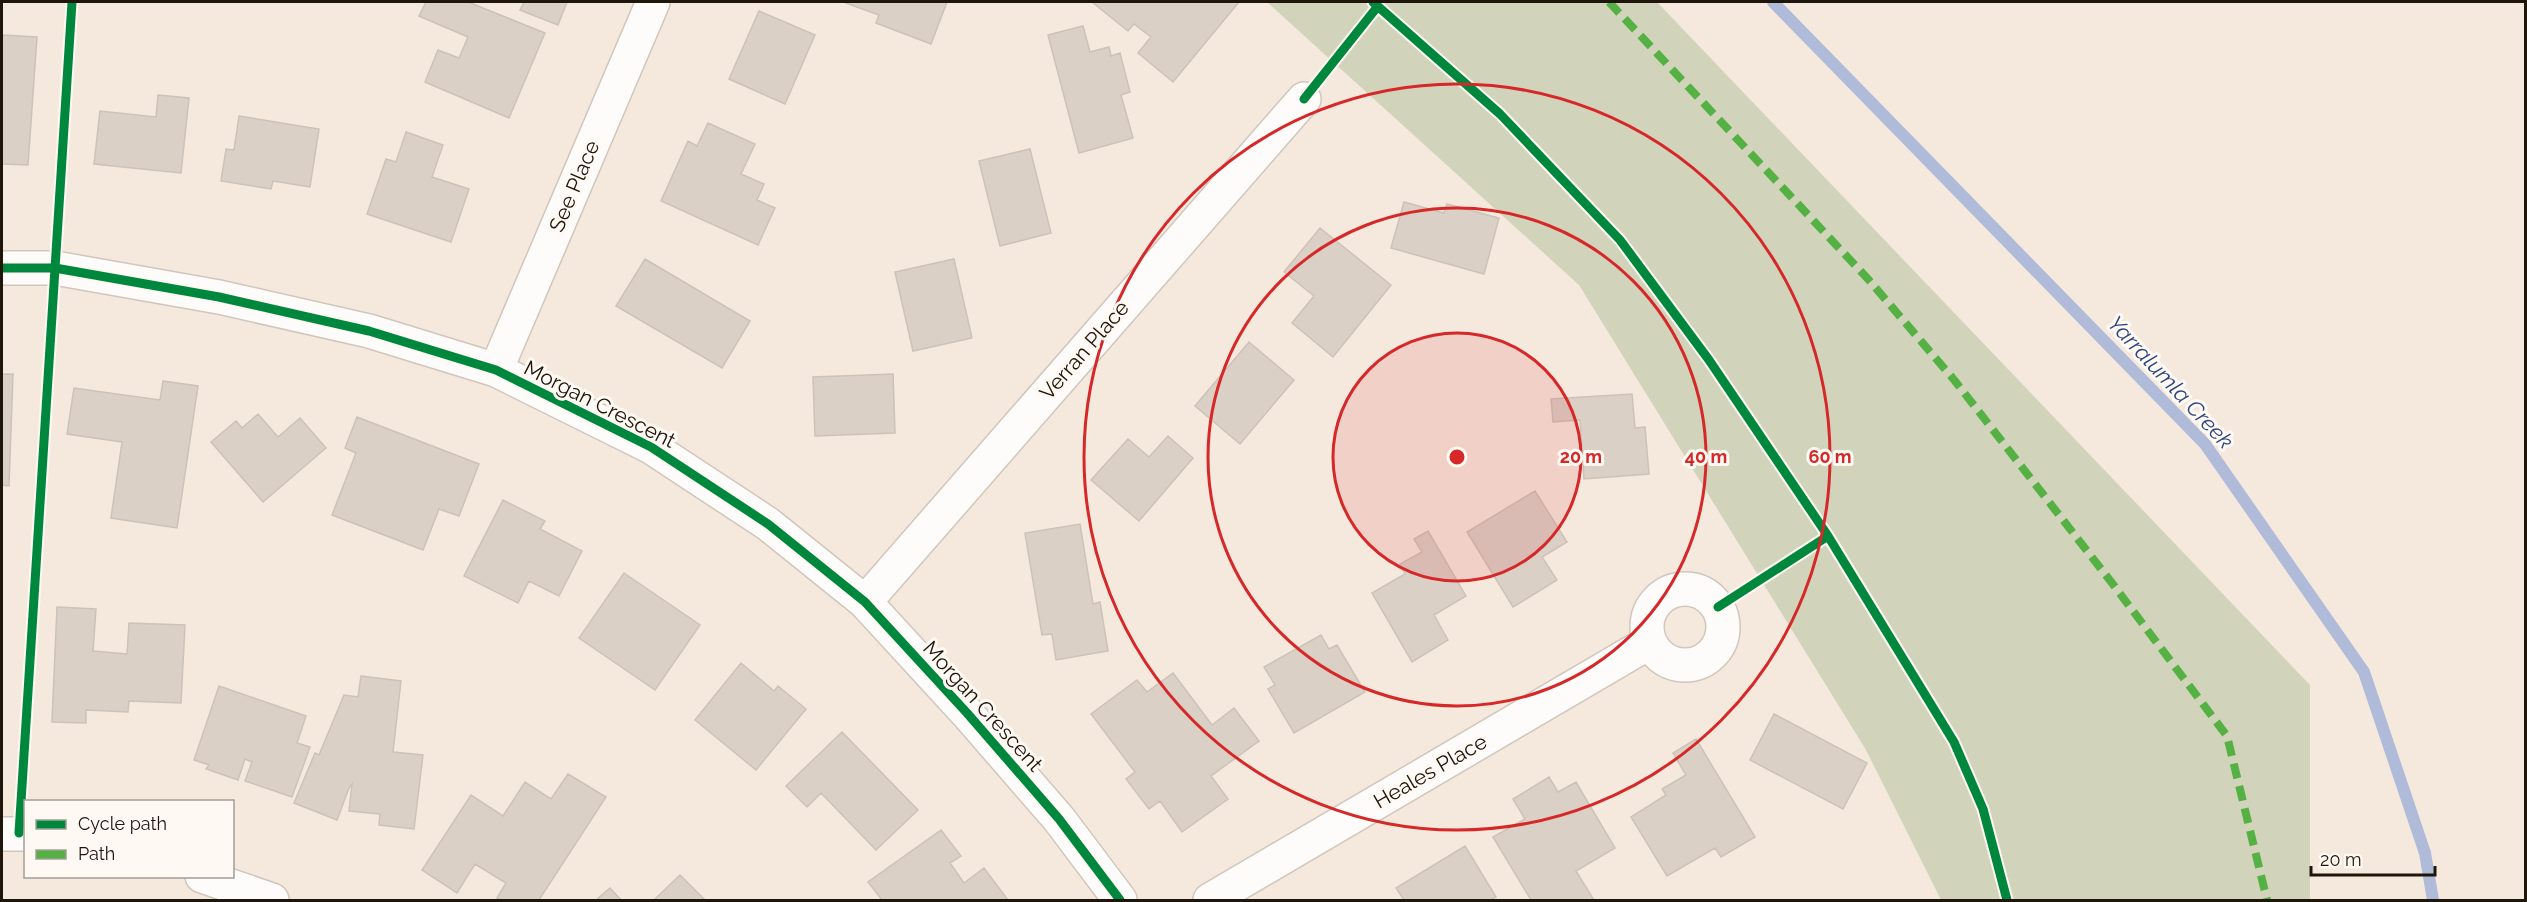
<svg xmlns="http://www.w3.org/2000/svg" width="2527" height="902" viewBox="0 0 2527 902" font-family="Raleway,sans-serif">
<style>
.green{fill:#d1d4bb}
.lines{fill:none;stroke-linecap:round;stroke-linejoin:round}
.stream{stroke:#afbbd9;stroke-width:12}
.building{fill:#dbd0c6;stroke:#ccc2b8;stroke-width:1.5}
.minor-casing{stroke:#d1c6bc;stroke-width:36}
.minor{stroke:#fefcfa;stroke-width:33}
.quiet{stroke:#55b144;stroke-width:8;stroke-dasharray:15 8;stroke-linecap:butt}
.cycleway-casing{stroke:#fef9f3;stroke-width:13}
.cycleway{stroke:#00873e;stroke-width:9}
.ring{fill:none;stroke:#d62828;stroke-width:3}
.labels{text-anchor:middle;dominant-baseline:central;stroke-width:6;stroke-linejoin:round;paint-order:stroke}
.street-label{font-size:21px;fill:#1e150b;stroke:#fef9f3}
.water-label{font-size:22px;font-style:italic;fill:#2c4681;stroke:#fef9f3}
.centre{fill:#d62828;stroke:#fef9f3;stroke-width:3}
.ring-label{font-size:18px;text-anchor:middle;font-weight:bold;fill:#d62828;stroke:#fef9f3;stroke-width:6;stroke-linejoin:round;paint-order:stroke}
</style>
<rect width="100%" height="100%" fill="#f5e9dd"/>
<!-- green -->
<path class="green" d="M1267,2H1657L2310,685V900H1941L1866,750L1579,285Z"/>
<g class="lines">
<!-- stream -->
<path class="stream" d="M1773,2L2205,444L2364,672L2425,853L2433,900"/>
</g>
<!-- building -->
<path class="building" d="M426,2H468L545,33L509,118L425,82L438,50L459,58L468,37L419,16Z
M524,2H567L558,25L520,10Z
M843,2H947L931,44L876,23L879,15Z
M1092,2H1239L1173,82L1138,53L1151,37L1134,24L1128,31Z
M759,11L815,35L785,104L729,79Z
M1083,26L1090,52L1109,47L1111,56L1120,53L1130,92L1121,95L1133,138L1079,153L1048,35Z
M2,35L37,37L28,165L2,164Z
M158,95L189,98L181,173L94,164L100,111L156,117Z
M239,116L319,129L310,187L273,181L271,189L221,181L226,149L234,150Z
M708,123L755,144L741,174L764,184L757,200L775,208L758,245L661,201L688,141L697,146Z
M406,132L443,145L432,177L469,189L451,242L367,214L386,159L396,162Z
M1030,149L1051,233L1000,246L979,161Z
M1404,202L1444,213L1447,204L1499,218L1484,274L1391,248Z
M1320,228L1391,285L1333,357L1292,323L1314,296L1284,272Z
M645,259L750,321L722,368L616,306Z
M954,259L972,338L913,351L895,272Z
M1249,342L1294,380L1240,444L1195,406Z
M2,374H13L9,486L2,485Z
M893,374L895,433L815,436L813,377Z
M163,381L198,386L177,528L111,518L122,442L67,434L74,388L160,400Z
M1632,394L1635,428L1645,427L1649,474L1584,479L1580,420L1553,422L1551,399Z
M258,414L278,437L300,418L326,448L263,502L211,442L236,421L242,428Z
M357,417L479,464L459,516L439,509L423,550L332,515L356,453L345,448Z
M1168,436L1193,458L1139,521L1091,480L1128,439L1149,457Z
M1535,491L1567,542L1542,557L1557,580L1513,607L1467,532Z
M503,500L545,521L540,529L582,551L559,596L529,581L518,603L464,576Z
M1080,524L1093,604L1100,602L1108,651L1056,660L1052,634L1042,635L1025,533Z
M1428,531L1466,596L1434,615L1448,640L1412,662L1372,593L1405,574L1400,564L1422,552L1414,539Z
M624,573L700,625L655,690L579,638Z
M57,607L96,609L93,651L127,654L129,623L185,625L181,703L129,701L128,712L86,710V723L52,722Z
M1321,635L1329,649L1337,645L1365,692L1294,733L1268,689L1275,685L1264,667Z
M741,663L774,691L778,686L806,709L756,770L695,720Z
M1173,673L1212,725L1234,708L1259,741L1211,776L1228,799L1182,832L1160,801L1149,809L1126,779L1135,772L1091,714L1137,680L1147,692Z
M361,676L401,681L393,752L423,755L414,829L379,825L380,814L349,811L352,784L349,788L337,820L294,803L315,753L319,755L344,695L358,697Z
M219,686L306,716L297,743L310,747L292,797L245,781L252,762L245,759L238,780L206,769L209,765L194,760Z
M1774,714L1867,763L1843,809L1750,760Z
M842,732L918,810L876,850L821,793L807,807L786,786Z
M1696,739L1755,837L1721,857L1715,848L1667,876L1631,817L1666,795L1662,789L1686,775L1673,753Z
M568,774L606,797L539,900H501L497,898L506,883L475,864L457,893L422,870L471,795L503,816L525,782L551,799Z
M1549,777L1558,792L1576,782L1615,848L1576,871L1594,900H1531L1493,837L1525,819L1513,799Z
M941,830L961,856L950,863L964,883L984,868L1008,900H882L868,882Z
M1465,846L1496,897L1490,900H1404L1396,888Z
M680,875L705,900H657L655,899Z
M610,888L621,900H596Z"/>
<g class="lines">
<!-- minor casing -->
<g class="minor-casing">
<path id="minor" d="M2,268H55L219,297L369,331L496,370L651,447L768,524L865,602L967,713L1059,819L1120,900
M496,370L653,2
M1647 627a38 38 0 1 1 76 0a38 38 0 1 1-76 0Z
M865,602L1304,99
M2,834H26
M202,876L272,900
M1210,900L1650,642"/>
</g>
<!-- minor -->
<use href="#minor" class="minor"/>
<!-- quiet -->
<path class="quiet" d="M1609,2L1868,279L1955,381L2112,583L2227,736L2267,900"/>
<!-- cycleway casing -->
<g class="cycleway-casing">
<path id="cycleway" d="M1373,2L1500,114L1620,240L1709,360L1828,536L1954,742L1983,809L2007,900
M1304,99L1378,6
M2,268H55L219,297L369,331L496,370L651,447L768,524L865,602L967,713L1059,819L1120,900
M1718,607L1828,536
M19,833L72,2"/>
</g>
<!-- cycleway -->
<use href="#cycleway" class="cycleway"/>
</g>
<!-- distance rings -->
<circle cx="1457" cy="457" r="124" fill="#d62828" fill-opacity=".12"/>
<g class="ring">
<circle cx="1457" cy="457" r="124"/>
<circle cx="1457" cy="457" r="249"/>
<circle cx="1457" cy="457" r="373"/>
</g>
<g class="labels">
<!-- street labels -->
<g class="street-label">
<text transform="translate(574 186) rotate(-67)">See Place</text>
<text transform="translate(1084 350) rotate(-49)">Verran Place</text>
<text transform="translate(600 404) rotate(27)">Morgan Crescent</text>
<text transform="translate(983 706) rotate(48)">Morgan Crescent</text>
<text transform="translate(1430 771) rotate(-30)">Heales Place</text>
</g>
<!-- water labels -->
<g class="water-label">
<text transform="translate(2171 382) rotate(47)">Yarralumla Creek</text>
</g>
</g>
<circle cx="1457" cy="457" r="9" class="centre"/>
<g class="ring-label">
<text x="1581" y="463">20 m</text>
<text x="1706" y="463">40 m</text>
<text x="1830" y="463">60 m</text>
</g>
<!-- border -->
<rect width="2527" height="902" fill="none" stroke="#1e150b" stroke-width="6"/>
<!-- legend -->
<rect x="24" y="800" width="210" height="78" fill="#fef9f3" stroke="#a49e96" stroke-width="1.5"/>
<rect x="36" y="820" width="30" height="9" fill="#00873e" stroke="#a49e96" stroke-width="1.5"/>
<text x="78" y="830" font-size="18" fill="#1e150b">Cycle path</text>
<rect x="36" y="850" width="30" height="9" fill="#55b144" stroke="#a49e96" stroke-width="1.5"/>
<text x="78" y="860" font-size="18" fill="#1e150b">Path</text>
<!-- scale -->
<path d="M2311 866v9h124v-9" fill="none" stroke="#1e150b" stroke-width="3"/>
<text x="2320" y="866" font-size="18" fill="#1e150b" stroke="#fef9f3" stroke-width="4.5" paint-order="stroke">20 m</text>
</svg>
